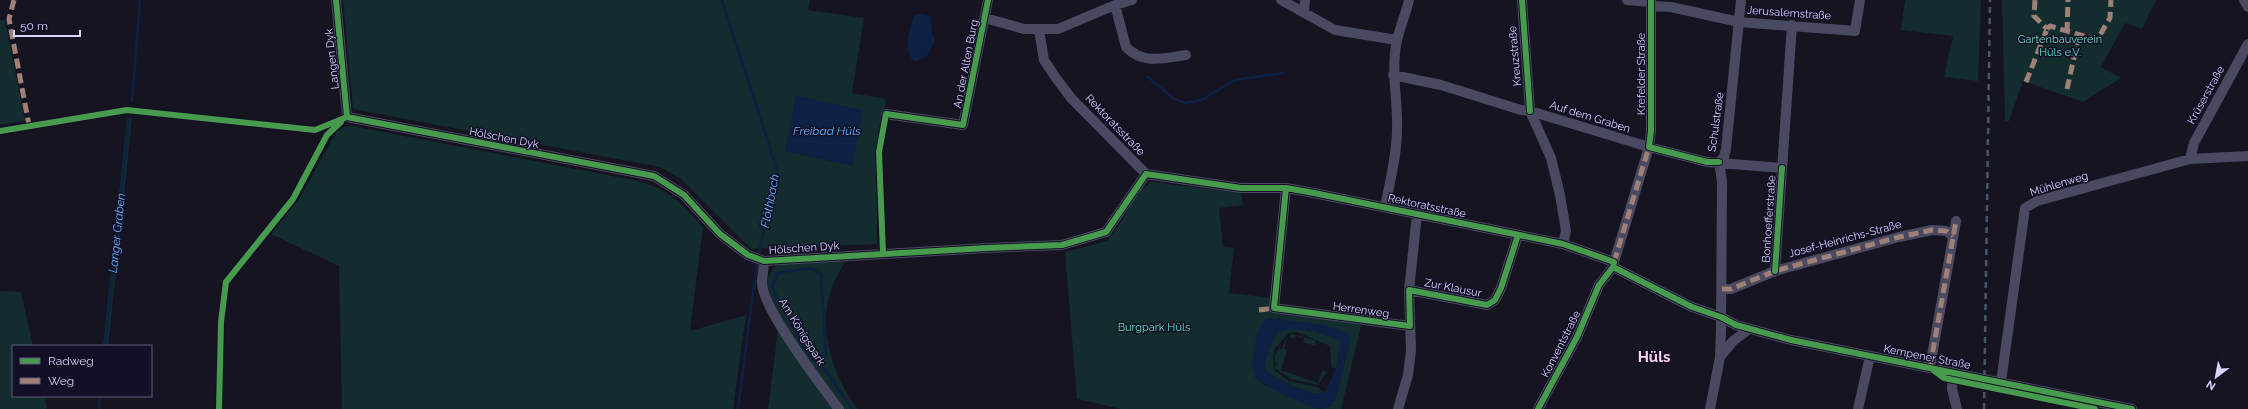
<svg xmlns="http://www.w3.org/2000/svg" width="2248" height="409" viewBox="0 0 2248 409" font-family="Raleway,sans-serif">
<style>
.green{fill:#132c2d}
.water{fill:#0d2144;fill-rule:evenodd}
.lines{fill:none;stroke-linecap:round;stroke-linejoin:round}
.stream{stroke:#0d2144;stroke-width:2.5}
.minor{stroke:#4a4962;stroke-width:10}
.rail{stroke:#43596b;stroke-width:2.5;stroke-dasharray:6 5;stroke-linecap:butt}
.quiet{stroke:#9e8076;stroke-width:5;stroke-dasharray:10 5;stroke-linecap:butt}
.cycleway-casing{stroke:#130f26;stroke-width:8}
.cycleway{stroke:#469c4c;stroke-width:6}
.labels{text-anchor:middle;dominant-baseline:central;stroke-width:3;stroke-linejoin:round;paint-order:stroke}
.street-label{font-size:11px;fill:#d9d4ff;stroke:#130f26}
.park-label{font-size:11px;fill:#5fe0c0;stroke:#130f26}
.water-label{font-size:12px;font-style:italic;fill:#62b6ff;stroke:#130f26}
.district-label{font-size:15px;font-weight:bold;fill:#ffd6f0;stroke:#130f26}
</style>
<rect width="100%" height="100%" fill="#161421"/>
<!-- green -->
<path class="green" d="M343,0H810L808,10L864,18L852,93L886,99L877,152V244L751,249L681,179L660,167L353,109Z
M1905,0H1981L1978,81L1944,77L1953,36L1901,30Z
M2002,0H2156L2142,29L2125,23L2101,67L2121,78L2083,102L2023,81L2009,121H2005Z
M0,20H5L25,121L0,125Z
M127,118H132L108,346H103Z
M352,126L633,180C668,188 680,202 703,227L690,331L746,315L733,409H342L339,266L271,234L299,199L337,131L344,127Z
M1152,182L1241,193L1243,205L1219,208L1223,247L1234,248L1229,293L1272,298L1271,312L1359,323L1361,326L1341,409H1321L1331,406L1350,342L1277,318L1255,377L1264,385L1321,409H1121L1077,399L1065,252L1107,241L1125,216L1136,195L1143,187Z
M846,259C841,270 834,281 830,293C818,331 834,379 858,409H844C814,371 780,328 766,281L774,267L785,263Z
M0,291L21,292L33,346H13V396H44L47,409H0Z
M1296,329L1313,331L1340,340L1341,346L1336,369L1331,367L1330,346L1297,332L1289,333L1275,348L1273,357L1274,370L1289,381L1317,387L1324,393C1310,398 1278,378 1265,371C1264,361 1271,335 1281,331C1285,329 1292,329 1296,329Z
M778,330L834,409H768Z
M1292,334L1314,340L1316,342L1315,346L1303,342L1304,338L1296,336L1295,339L1288,337L1284,349L1287,350L1281,370L1318,383L1322,370L1327,372L1318,385L1291,379L1275,368L1277,363L1275,362V355L1279,348L1282,349C1285,342 1285,339 1292,334Z"/>
<!-- water -->
<path class="water" d="M922,13L931,17L932,32L935,41L927,56L915,62C902,51 909,30 914,16Z
M796,96L863,110L852,166L785,151Z
M1269,318L1324,325L1348,333L1350,342L1336,398C1332,404 1330,408 1322,409C1311,409 1262,386 1256,377C1250,369 1253,353 1255,344C1257,333 1260,323 1269,318ZM1296,329L1313,331L1340,340C1343,359 1332,377 1324,393C1311,398 1277,378 1265,371C1264,361 1271,335 1281,331C1285,329 1292,329 1296,329Z"/>
<g class="lines">
<!-- stream -->
<path class="stream" d="M722,0L777,170L758,257
M1148,77L1173,98L1185,103L1201,100L1235,80L1283,73
M132,101L140,0
M105,346L129,120
M821,364L826,355L821,274L811,268L778,273L772,287L802,345L812,358L821,364L852,409
M99,409L100,396
M738,409L757,262"/>
<!-- minor -->
<path class="minor" d="M336,0L347,117L654,176L684,195L720,234L748,255L764,261L987,248L1062,245L1106,232L1146,174
M1281,0L1335,30L1397,40
M1522,0L1530,111L1551,158L1560,195L1566,231L1563,244
M1627,0L1651,2
M2244,0L2248,7
M1115,5L1126,47C1143,65 1165,58 1186,55
M1651,6L1671,7L1739,22L1855,31L1860,0
M1304,13L1305,0
M985,18L1024,29H1058L1115,5L1132,0
M1039,30L1044,60L1056,78L1071,98L1146,174L1241,188H1286L1314,193L1563,244L1614,262L1613,267
M1393,75L1441,85L1521,110L1530,111L1649,147L1707,162L1782,168
M886,114L963,125L988,0
M2190,159L2194,143L2248,44
M1719,162L1724,157L1726,149L1741,0
M1286,188L1274,308L1410,326
M1385,207C1390,181 1397,155 1397,129C1398,103 1392,78 1395,53C1396,35 1405,18 1409,0
M764,261C764,268 762,276 762,283C763,310 821,385 839,409
M1614,262L1649,147L1651,131V0
M1613,267L1692,307L1721,317L1736,325L1791,340L2132,409
M1775,271L1792,25
M1722,289H1731L1775,271L1899,237L1932,230L1946,231L1953,236
M1409,290L1487,305L1495,300L1501,288L1518,235
M1720,357L1733,341L1748,330
M1930,367L1956,221
M1953,372L1952,389L1957,409
M2001,382L2025,208L2037,201L2190,159L2248,156
M1398,409L1408,375L1411,350L1409,290L1417,214
M1538,409L1577,337L1599,285L1613,267
M1710,409L1720,357L1721,330L1722,181L1719,162
M1858,409L1870,356"/>
<!-- rail -->
<path class="rail" d="M1984,409L1990,0"/>
<!-- quiet -->
<path class="quiet" d="M14,0L9,19L29,125
M2035,0L2034,16L2047,29
M2047,29L2050,26L2097,40L2110,18L2111,0
M2067,32L2068,0
M2026,82L2047,29
M2067,89L2079,35
M1614,262L1649,147
M1722,289H1731L1775,271L1899,237L1932,230L1946,231L1953,236
M1259,310L1274,308
M1930,367L1956,221"/>
<!-- cycleway casing -->
<g class="cycleway-casing">
<path id="cycleway" d="M336,0L347,117
M1522,0L1530,111
M1651,0V131L1649,147L1707,162H1719
M0,131L127,110L315,130L347,117L654,176L684,195L720,234L748,255L764,261L987,248L1062,245L1106,232L1146,174L1241,188H1286L1314,193L1563,244L1614,262L1613,267
M1286,188L1274,308L1410,326L1409,290L1487,305L1495,300L1501,288L1518,235
M883,253L879,152L886,114L963,125L988,0
M1613,267L1692,307L1721,317L1736,325L1791,340L2132,409
M1775,271L1782,168
M1932,369L1944,378L2095,409
M219,409L221,322L226,282L293,199L327,135L341,122
M1538,409L1577,337L1599,285L1613,267"/>
</g>
<!-- cycleway -->
<use href="#cycleway" class="cycleway"/>
</g>
<g class="labels">
<!-- street labels -->
<g class="street-label">
<text transform="translate(1789 13) rotate(4)">Jerusalemstraße</text>
<text transform="translate(1515 56) rotate(-95)">Kreuzstraße</text>
<text transform="translate(332 59) rotate(-96)">Langen Dyk</text>
<text transform="translate(966 64) rotate(-79)">An der Alten Burg</text>
<text transform="translate(1641 74) rotate(-90)">Krefelder Straße</text>
<text transform="translate(2206 95) rotate(-61)">Krüserstraße</text>
<text transform="translate(1590 117) rotate(17)">Auf dem Graben</text>
<text transform="translate(1716 122) rotate(-82)">Schulstraße</text>
<text transform="translate(1115 125) rotate(46)">Rektoratsstraße</text>
<text transform="translate(504 138) rotate(11)">Hölschen Dyk</text>
<text transform="translate(2059 184) rotate(-17)">Mühlenweg</text>
<text transform="translate(1427 206) rotate(12)">Rektoratsstraße</text>
<text transform="translate(1769 219) rotate(-86)">Bonhoefferstraße</text>
<text transform="translate(1845 239) rotate(-15)">Josef-Heinrichs-Straße</text>
<text transform="translate(804 248) rotate(-4)">Hölschen Dyk</text>
<text transform="translate(1453 288) rotate(11)">Zur Klausur</text>
<text transform="translate(1361 310) rotate(8)">Herrenweg</text>
<text transform="translate(802 332) rotate(58)">Am Königspark</text>
<text transform="translate(1561 344) rotate(-63)">Konventstraße</text>
<text transform="translate(1927 357) rotate(11)">Kempener Straße</text>
</g>
<!-- park labels -->
<g class="park-label">
<text x="2060" y="39">Gartenbauverein<tspan x="2060" dy="13">Hüls e.V.</tspan></text>
<text x="1154" y="327">Burgpark Hüls</text>
</g>
<!-- water labels -->
<g class="water-label">
<text x="827" y="131">Freibad Hüls</text>
<text transform="translate(770 201) rotate(-79)">Flöthbach</text>
<text transform="translate(117 233) rotate(-84)">Langer Graben</text>
</g>
<!-- district labels -->
<g class="district-label">
<text x="1654" y="357">Hüls</text>
</g>
</g>
<!-- legend -->
<rect x="12" y="345" width="140" height="52" fill="#130f26" stroke="#625e7d"/>
<rect x="20" y="358" width="20" height="6" fill="#469c4c" stroke="#625e7d"/>
<text x="48" y="365" font-size="12" fill="#d9d4ff">Radweg</text>
<rect x="20" y="378" width="20" height="6" fill="#9e8076" stroke="#625e7d"/>
<text x="48" y="385" font-size="12" fill="#d9d4ff">Weg</text>
<!-- north arrow -->
<g transform="translate(2216 377) rotate(212)" stroke="#130f26" stroke-width="3" paint-order="stroke">
<path d="M0-3L7 15L0 10L-7 15Z" fill="#d9d4ff"/>
<text y="-6" font-size="11" font-weight="bold" text-anchor="middle" fill="#d9d4ff">N</text>
</g>
<!-- scale -->
<path d="M14 30v6h66v-6" fill="none" stroke="#d9d4ff" stroke-width="2"/>
<text x="20" y="30" font-size="12" fill="#d9d4ff" stroke="#130f26" stroke-width="3" paint-order="stroke">50 m</text>
</svg>
